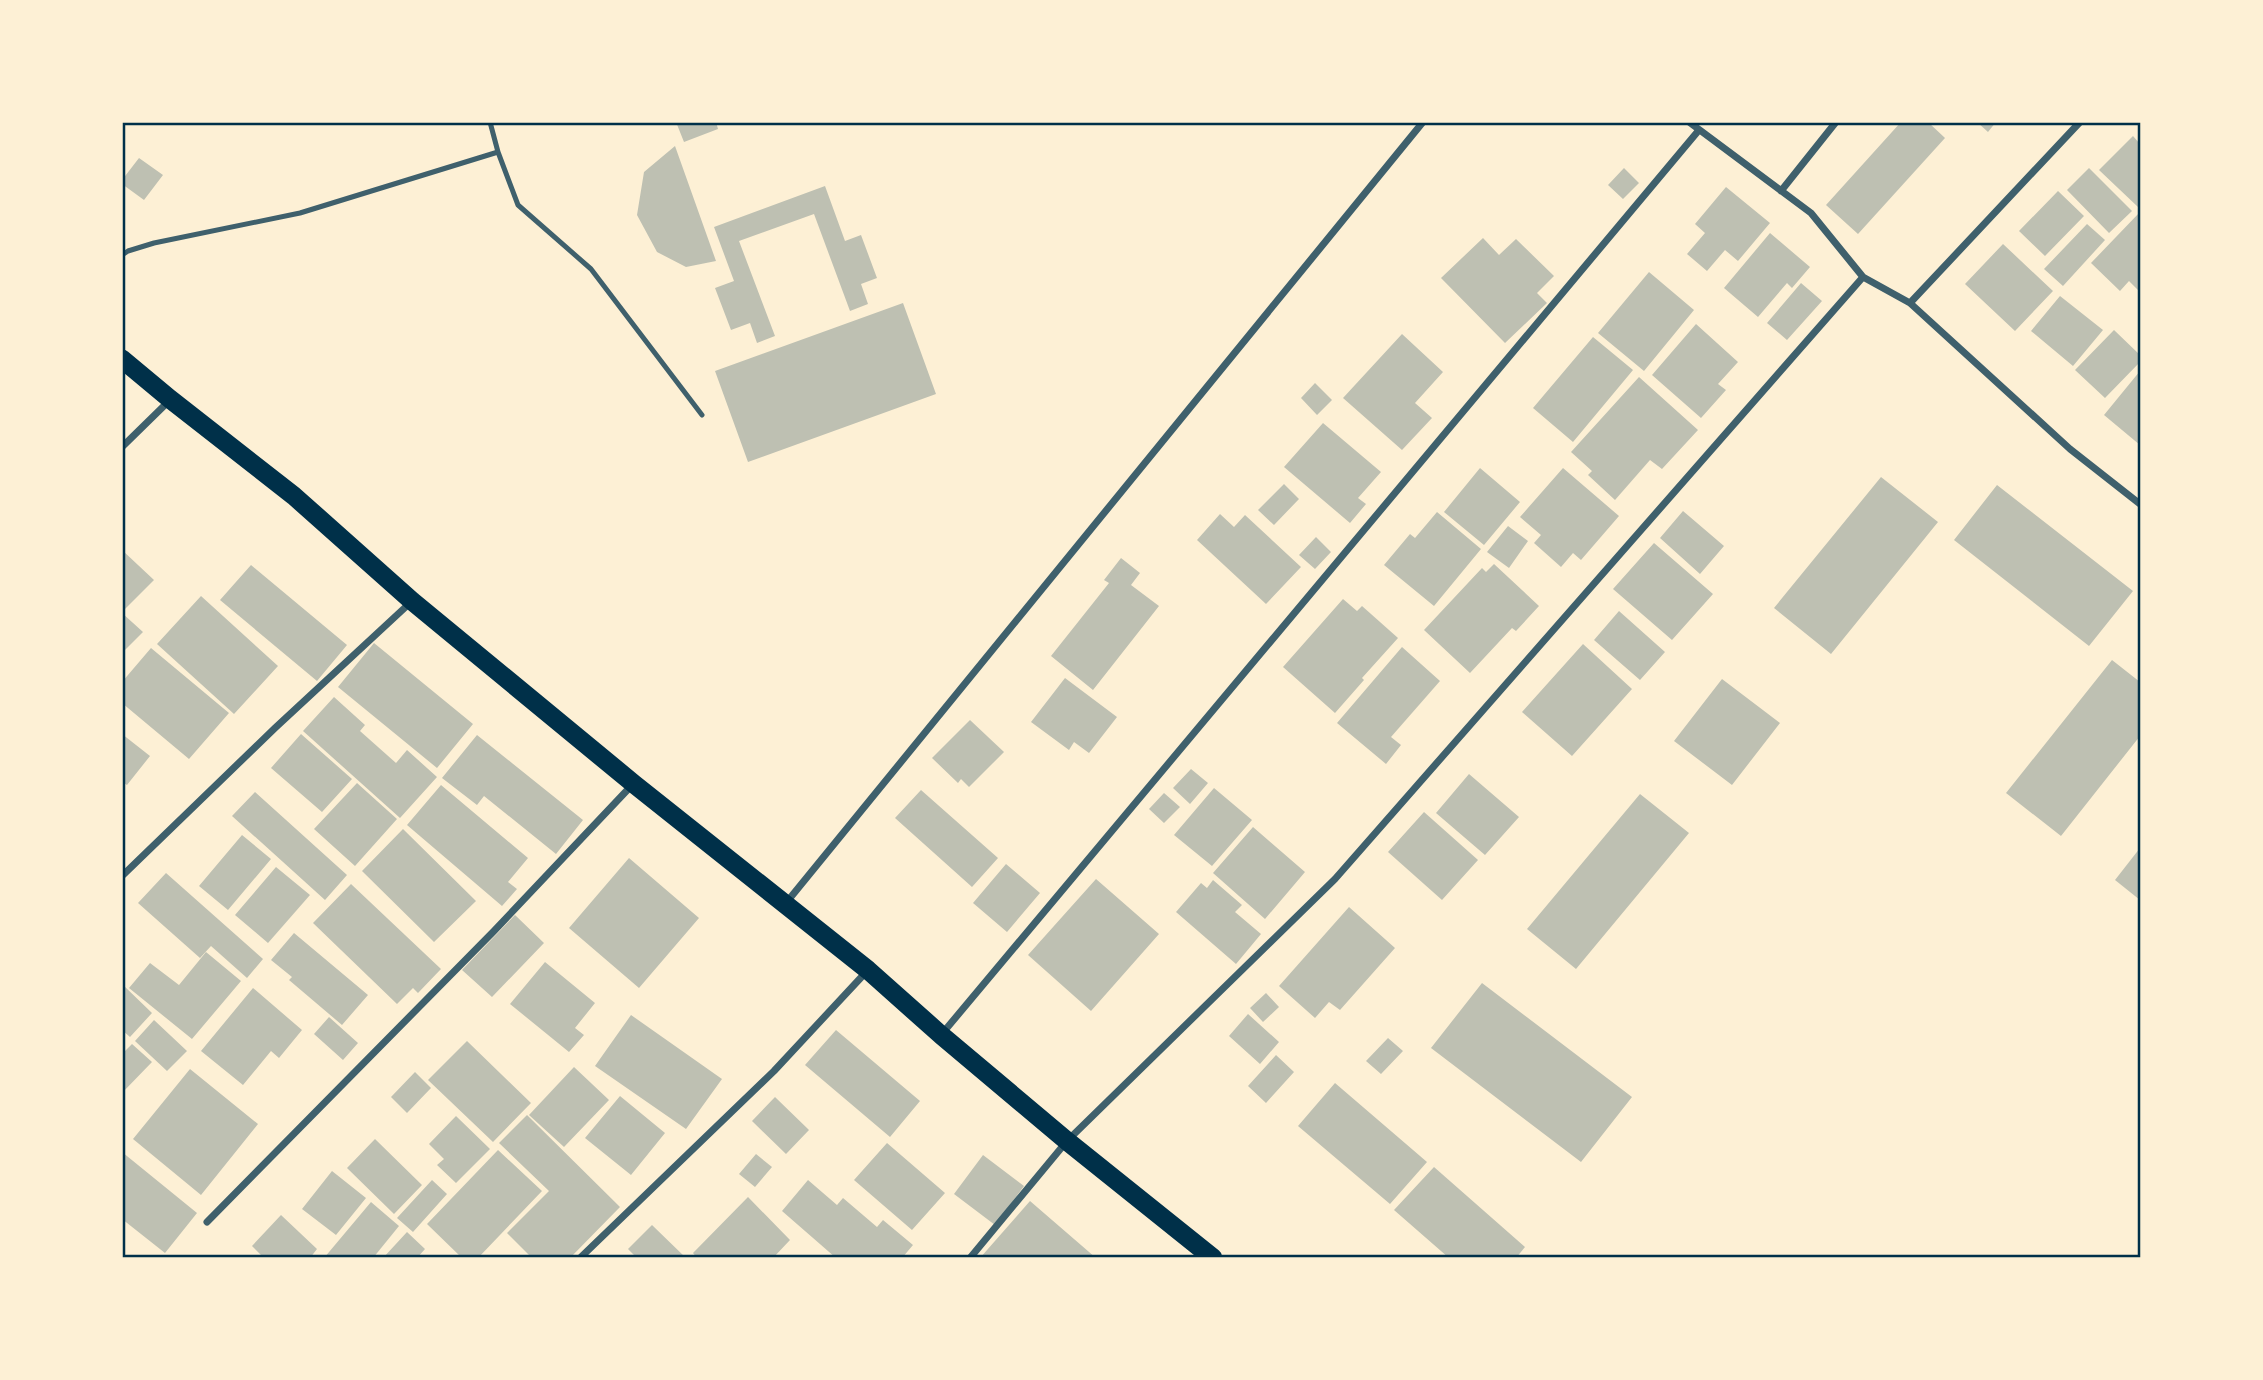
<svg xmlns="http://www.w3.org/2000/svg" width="2263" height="1380" viewBox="0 0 2263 1380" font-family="'Source Sans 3',sans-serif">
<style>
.building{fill:#bec0b2}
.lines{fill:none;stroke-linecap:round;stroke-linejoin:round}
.service{stroke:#3f606c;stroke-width:5}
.minor{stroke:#3f606c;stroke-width:7}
.trunk{stroke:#003049;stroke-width:19}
.neatline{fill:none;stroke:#003049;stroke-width:2.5}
</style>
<rect width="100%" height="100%" fill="#fdf0d5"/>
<!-- building -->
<path class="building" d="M676,122H716L718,129L684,142Z
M1901,122H1928L1945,138L1858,234L1826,205Z
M1977,122H1996L1988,132Z
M2133,136L2140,144V205L2138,207L2099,170Z
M675,146L716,261L686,267L657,252L637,215L644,172Z
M139,158L163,175L144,200L122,184V180Z
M1624,168L1639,183L1623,199L1608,185Z
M2089,168L2132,211L2109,233L2067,190Z
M825,186L845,241L861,235L877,278L861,284L868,304L850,311L814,214L739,241L775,336L757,343L750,323L731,330L715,288L734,281L714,227Z
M1726,187L1770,223L1738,261L1725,250L1707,271L1687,254L1705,233L1695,224Z
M2058,191L2084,216L2045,256L2019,231Z
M2140,212V292L2129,281L2120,291L2091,263Z
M2087,224L2105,240L2063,286L2044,269Z
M1770,233L1810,267L1792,288L1787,283L1758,317L1724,288Z
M1483,238L1499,255L1516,239L1554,276L1537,293L1547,303L1505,343L1441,278Z
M2003,244L2053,291L2015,331L1965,284Z
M1649,272L1694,310L1644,371L1598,333Z
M1801,283L1822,301L1787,340L1767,323Z
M2060,296L2103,330L2073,366L2031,331Z
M903,303L936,394L748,462L715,371Z
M1696,324L1738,362L1718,384L1726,390L1701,418L1652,375Z
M2114,330L2140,355V362L2105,398L2075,370Z
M1402,334L1443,372L1415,403L1432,418L1402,450L1343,398Z
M1593,337L1633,370L1573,442L1533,408Z
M2140,371V445L2104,415Z
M1639,377L1698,430L1662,469L1650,460L1615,500L1588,475L1592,471L1571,452Z
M1315,383L1332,400L1317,415L1301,398Z
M1323,423L1381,472L1358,498L1366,504L1350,523L1284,467Z
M1480,468L1520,502L1484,545L1444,512Z
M1563,468L1619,516L1581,560L1573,553L1561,567L1534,543L1541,535L1520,517Z
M1881,477L1938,522L1831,654L1774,608Z
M1284,484L1299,499L1274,525L1258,510Z
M1997,485L2133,591L2089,646L1954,540Z
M1683,511L1724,546L1700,574L1660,538Z
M1437,512L1481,549L1434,606L1384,565L1410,534L1415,538Z
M1220,514L1234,527L1245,515L1301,567L1266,604L1197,540Z
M1508,526L1528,541L1509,568L1487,552Z
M1316,537L1331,552L1315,569L1299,555Z
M1654,543L1713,594L1672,640L1613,589Z
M122,550L154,580L122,612Z
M1121,558L1140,573L1131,585L1159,606L1093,690L1051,656L1109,583L1104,580Z
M1494,564L1539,606L1516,631L1512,628L1470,673L1424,630L1482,568L1486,572Z
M251,565L347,645L317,681L220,600Z
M201,596L278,666L234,714L157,644Z
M1343,599L1357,611L1362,606L1398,638L1362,678L1364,680L1335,713L1283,667Z
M1619,611L1665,652L1640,680L1594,640Z
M122,613L143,632L122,653Z
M374,643L473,724L437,768L338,687Z
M1583,644L1632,689L1572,756L1522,712Z
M1402,647L1440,681L1391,737L1401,745L1386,764L1337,723Z
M151,648L229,713L189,759L122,703V682Z
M2112,660L2140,682V736L2061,836L2006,793Z
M1065,678L1117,717L1089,753L1074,742L1069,750L1031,722Z
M1722,679L1780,723L1732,785L1674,741Z
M334,697L365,725L360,731L396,763L407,750L437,777L400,818L303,731Z
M970,720L1004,752L969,787L961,779L958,783L932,758Z
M122,734L150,756L127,785L122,782Z
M301,734L352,779L322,812L271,768Z
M477,735L583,820L556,854L484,796L477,805L442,778Z
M1191,769L1208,783L1190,804L1173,788Z
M1469,774L1519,817L1485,855L1436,813Z
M357,783L397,819L355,866L314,829Z
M441,785L528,858L508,882L517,889L502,906L407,825Z
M1214,788L1252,820L1212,866L1174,835Z
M921,790L998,858L972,887L895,818Z
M255,792L347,875L325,900L232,816Z
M1164,793L1180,807L1164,823L1149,809Z
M1640,794L1689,833L1576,969L1527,929Z
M1424,812L1478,860L1442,900L1388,852Z
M1253,827L1305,872L1265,919L1213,873Z
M403,829L476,901L434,942L362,871Z
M242,835L271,859L228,910L199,886Z
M2140,848V900L2115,880Z
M629,858L699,918L639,988L569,928Z
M1006,864L1040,893L1007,932L973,903Z
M276,867L310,895L268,943L235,915Z
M166,873L263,959L247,978L211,946L200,958L138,903Z
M1096,879L1159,934L1091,1011L1028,955Z
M1213,880L1242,905L1235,912L1261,934L1236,964L1176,912L1201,883L1207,888Z
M351,884L441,969L418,993L413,988L397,1004L313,923Z
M1349,907L1395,948L1340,1010L1329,1002L1315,1018L1279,986Z
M515,915L544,943L492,997L462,970Z
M294,933L368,995L342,1025L289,980L292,977L271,960Z
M206,952L241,981L192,1039L129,988L150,963L179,985Z
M545,962L595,1003L575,1028L584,1035L569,1052L510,1004Z
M1482,983L1632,1097L1581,1162L1431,1048Z
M122,984L152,1013L130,1037L122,1030Z
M253,988L302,1030L279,1058L271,1051L243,1085L201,1051Z
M1266,993L1279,1007L1263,1022L1250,1008Z
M1248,1014L1279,1042L1260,1064L1229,1036Z
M631,1015L722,1079L686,1129L595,1066Z
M329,1017L358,1043L343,1060L314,1034Z
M154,1020L187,1051L167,1071L135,1041Z
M836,1030L920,1101L890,1137L805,1065Z
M1388,1038L1403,1051L1381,1074L1366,1061Z
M467,1041L531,1103L493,1142L428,1080Z
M132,1044L152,1062L122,1093V1054Z
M1276,1055L1294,1072L1266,1103L1248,1086Z
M574,1067L609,1100L564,1147L529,1115Z
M190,1069L258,1124L201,1195L133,1139Z
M415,1072L431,1088L407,1113L391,1097Z
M1335,1083L1427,1162L1390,1204L1298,1126Z
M620,1096L665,1133L631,1175L585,1138Z
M775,1097L809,1130L786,1154L752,1121Z
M527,1115L620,1207L570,1258H532L507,1233L549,1191L499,1143Z
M456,1116L490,1149L456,1183L437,1165L444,1159L429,1144Z
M375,1139L422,1185L394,1214L347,1168Z
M887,1143L945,1193L912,1230L854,1180Z
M498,1150L542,1191L478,1258H462L427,1224Z
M122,1152L197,1213L165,1253L122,1219Z
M756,1154L772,1167L755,1187L739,1174Z
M983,1155L1024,1186L995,1225L954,1194Z
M1434,1167L1525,1247L1516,1258H1449L1394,1210Z
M332,1171L366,1198L336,1235L302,1209Z
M432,1180L447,1194L413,1232L397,1218Z
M808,1180L837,1205L843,1198L877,1227L883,1220L913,1245L902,1258H836L782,1211Z
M748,1197L790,1240L773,1258H697L693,1253Z
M1030,1201L1096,1258H980Z
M371,1202L399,1226L373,1258H324Z
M281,1215L317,1249L310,1258H264L252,1246Z
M652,1225L686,1258H637L628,1249Z
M407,1232L425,1249L417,1258H383Z"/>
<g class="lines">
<!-- service -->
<path class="service" d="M490,122L498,152L518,205L591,269L702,415
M122,255L128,251L154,243L300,213L498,152"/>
<!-- minor -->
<path class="minor" d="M1689,122L1811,213L1863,277L1910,303L2070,449L2140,504
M1781,191L1836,122
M1910,303L2080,122
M122,447L170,400
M122,876L275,728L411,602
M786,903L1423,122
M941,1035L1699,130
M207,1222L494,931L633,784
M580,1258L774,1071L868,970
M970,1258L1067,1141L1335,879L1863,277"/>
<!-- trunk -->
<path class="trunk" d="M122,359L170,399L294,496L412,601L634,784L868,970L941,1035L1067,1141L1213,1258"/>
</g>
<!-- border -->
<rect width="2263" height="1380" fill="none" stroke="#fdf0d5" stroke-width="248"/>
<rect x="124" y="124" width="2015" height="1132" class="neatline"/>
</svg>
